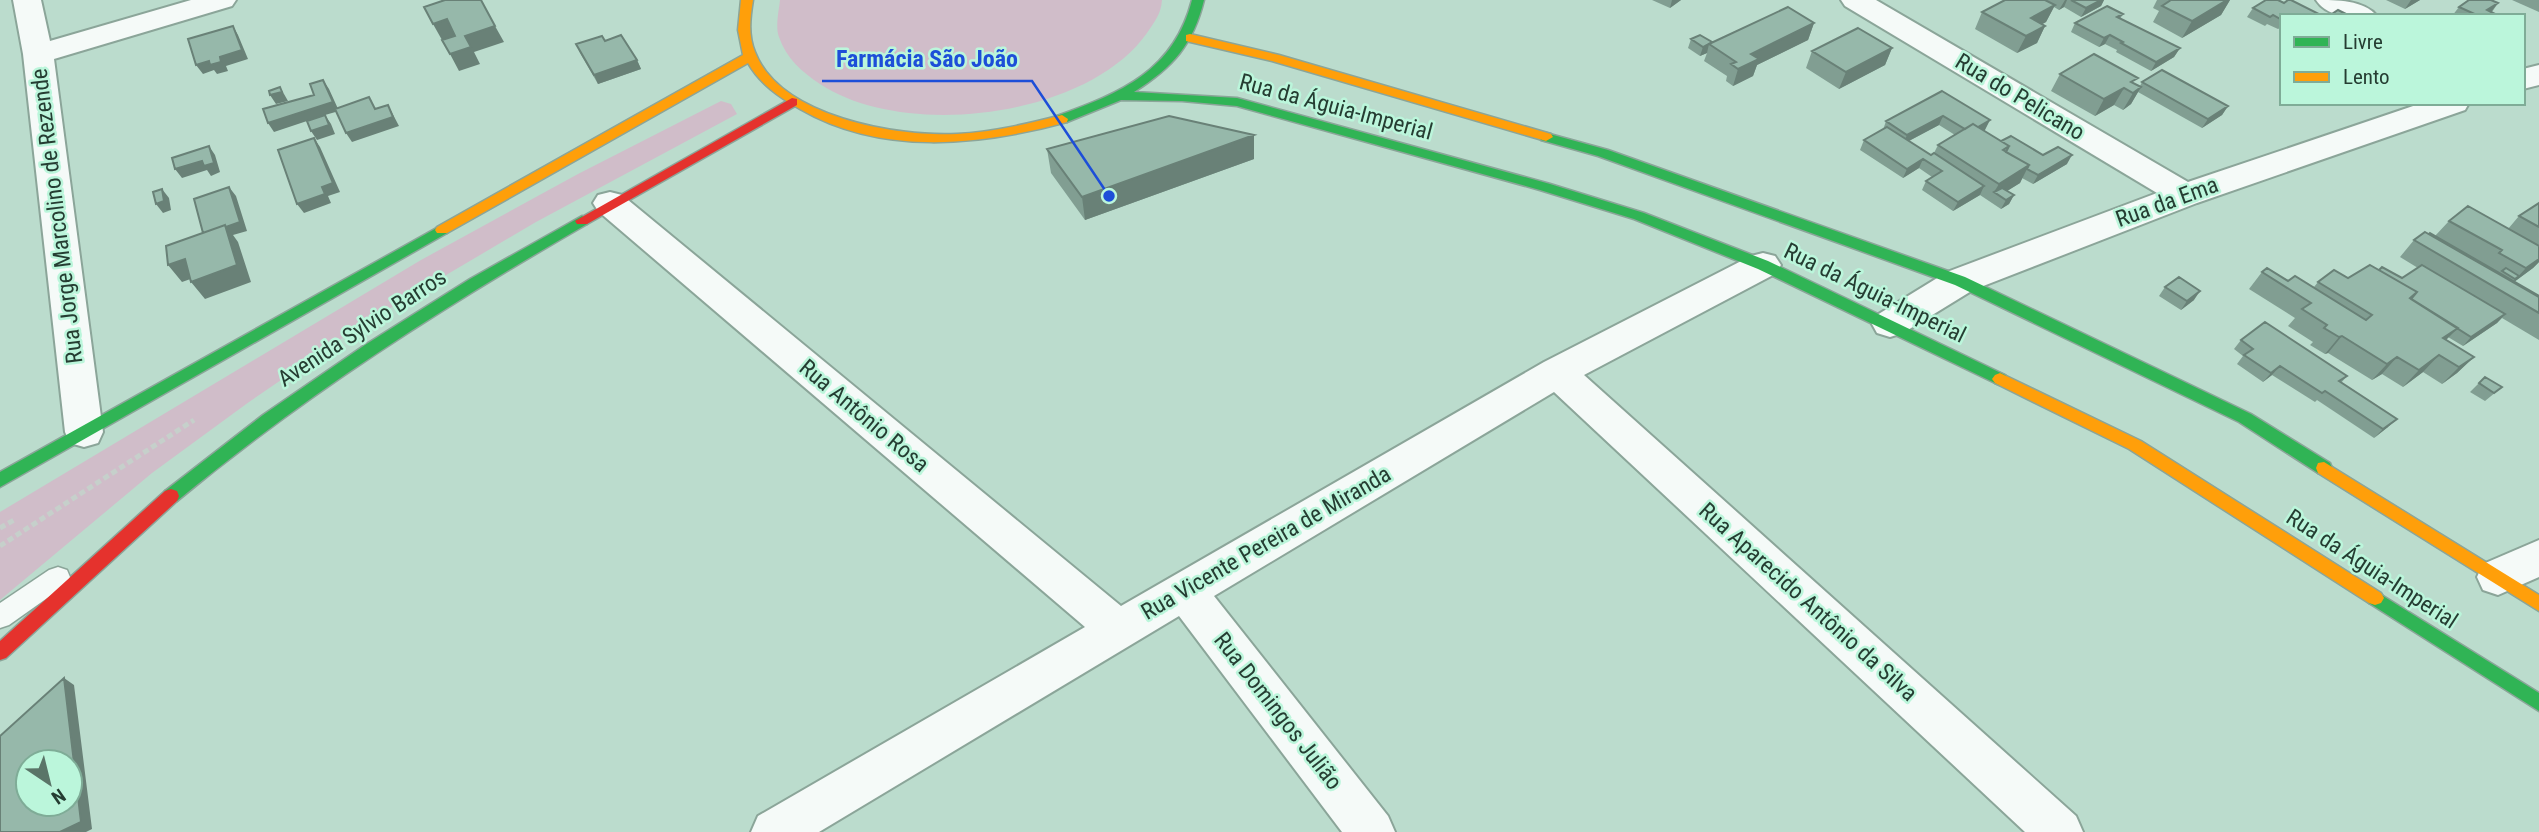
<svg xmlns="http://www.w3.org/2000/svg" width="2539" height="832" viewBox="0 0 2539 832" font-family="'Roboto Condensed',sans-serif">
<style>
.green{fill:#d0bdc9}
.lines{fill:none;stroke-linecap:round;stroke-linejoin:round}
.lane-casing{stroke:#8ba599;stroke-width:3}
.street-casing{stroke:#8ba599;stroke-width:4}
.fast-casing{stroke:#8ba599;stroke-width:3}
.slow-casing{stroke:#8ba599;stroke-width:3}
.jam-casing{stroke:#8ba599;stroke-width:3}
.path{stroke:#c6d0cb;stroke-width:5;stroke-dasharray:6 3.5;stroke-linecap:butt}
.lane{fill:#f5faf8;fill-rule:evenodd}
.street{fill:#f5faf8;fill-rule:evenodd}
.fast{fill:#30b455;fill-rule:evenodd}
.slow{fill:#ff9f0a;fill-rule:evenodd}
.jam{fill:#e5322d;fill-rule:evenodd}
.wall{fill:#819e92;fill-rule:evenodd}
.shaded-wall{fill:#698177}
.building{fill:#96b8aa;stroke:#698177;stroke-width:2;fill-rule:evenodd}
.labels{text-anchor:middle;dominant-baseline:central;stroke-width:5;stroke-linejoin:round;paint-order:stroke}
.street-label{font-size:23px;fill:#253d32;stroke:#bbf6db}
.leader{fill:none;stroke:#1d4ed8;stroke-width:2.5}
.callout-dot{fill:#1d4ed8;stroke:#bbf6db;stroke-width:2.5}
.callout-label{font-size:24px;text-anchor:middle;font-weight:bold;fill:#1d4ed8;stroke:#bbf6db;stroke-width:5;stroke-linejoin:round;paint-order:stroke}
</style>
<rect width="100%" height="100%" fill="#bbdccd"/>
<!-- green -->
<path class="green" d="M780,0H1162C1161,14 1155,21 1147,33C1087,118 904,140 820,84C802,72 786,58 779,37C775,27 779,10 780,0Z
M721,101L731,104L737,114L536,222L363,324L249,402L152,473L0,600V512L421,260L578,174Z"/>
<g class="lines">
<!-- lane casing -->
<g class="lane-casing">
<path id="lane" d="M58,567L67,570L70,577L67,584L9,625L0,628V603L49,570Z"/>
</g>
<!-- street casing -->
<g class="street-casing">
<path id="street" d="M13,0H41L50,41L191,0H236L232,6L54,59L103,432L98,443L84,447L70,443L65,432L23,54Z
M1841,0H1876L2188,182L2422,103H2469L2465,110L2197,203L1973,290L1903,333L1890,337L1877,333L1872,324L1877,315L1947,272L2157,193L1845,6Z
M2316,0C2337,0 2364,0 2377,16C2356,16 2329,20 2316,0Z
M2539,65V85L2523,89V69Z
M610,192L622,195L1121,606L1544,362L1751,256L1763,253L1775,256L1781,265L1775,274L1584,375L2076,816L2083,832H2025L1554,392L1214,596L1388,816L1395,832H1342L1179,616L819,832H751L758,816L1085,627L598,211L593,203L598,195Z
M2539,540V577L2498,595L2483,590L2477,577L2483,564Z"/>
</g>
<!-- fast casing -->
<g class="fast-casing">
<path id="fast" d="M1192,0H1204C1193,45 1173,67 1134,92L1237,98L1550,184L1644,213L1768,261L2005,375L2008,379L2000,385L1995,383L1758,269L1634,219L1540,190L1237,106L1182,101L1121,100L1067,122H1057V116C1121,93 1174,71 1192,0Z
M1546,133L1608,150L1965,277L2251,414L2330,463L2332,468L2330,473H2318L2239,422L1955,285L1598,156L1541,140L1539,137Z
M582,216L589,221L587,224C443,307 305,395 177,501H165L163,496L165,491L263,415L365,345L470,279Z
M442,225L449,230L447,233L0,487V472Z
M2375,591L2539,693V711L2369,603L2366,598L2369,593Z"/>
</g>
<!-- slow casing -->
<g class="slow-casing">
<path id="slow" d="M741,0H753C750,18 748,35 755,52C780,117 897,137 957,134C993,132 1027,124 1062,115L1068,119L1067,122C979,146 881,156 800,109C779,97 760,84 748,63L447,233H437L435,230L437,227L743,55L738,30Z
M1190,34L1279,55L1551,134L1553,137L1546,141L1272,61L1186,41V35Z
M2000,373L2141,441L2381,593L2384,598L2381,603L2375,605L2369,603L2129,449L1995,383L1992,379L1995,375Z
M2324,462L2539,595V611L2318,473L2316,468L2318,463Z"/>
</g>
<!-- jam casing -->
<g class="jam-casing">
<path id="jam" d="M792,98L797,99V105L587,224H577L575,221Z
M171,489L177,491L179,496L177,501L6,658L0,660V641L165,491Z"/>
</g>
<!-- path -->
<path class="path" d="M0,528L14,520
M0,546L194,420"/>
<!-- lane -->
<use href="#lane" class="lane"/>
<!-- street -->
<use href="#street" class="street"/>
<!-- fast -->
<use href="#fast" class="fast"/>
<!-- slow -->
<use href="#slow" class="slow"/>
<!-- jam -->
<use href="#jam" class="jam"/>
</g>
<!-- wall -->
<path class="wall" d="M1652,0H1681L1670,8Z
M2005,0H2104L2101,6L2081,17L2064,7L2059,10L2054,7L2046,22L2042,24L2045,26L2037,43L2017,53L1975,29L1982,12Z
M2157,0H2230L2221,15L2182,38L2153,22L2159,11L2153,8Z
M2386,0H2420L2405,9Z
M2512,0H2539V12Z
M2284,3L2317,13L2315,16H2282V27L2278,29L2267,24L2265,26L2247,17L2253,8Z
M2498,3L2492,12L2499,16H2452L2459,7Z
M2123,14L2120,19L2180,48L2174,57L2151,71L2116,52L2117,50L2105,44L2099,47L2071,32L2075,23Z
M1814,23L1808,40L1757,65L1753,76L1733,86L1726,81L1727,76L1704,61L1707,53L1700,56L1688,48L1691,39L1712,42Z
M605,41L637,60L641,69L598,84L580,53L576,44Z
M1892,48L1885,65L1839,89L1806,68L1812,51Z
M2060,74L2134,84L2140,86L2142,82L2228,106L2222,115L2202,128L2138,92L2131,104L2123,110L2114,105L2095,116L2051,91Z
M1942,91L1985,130L1984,131L2001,141L2067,164L2033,184L2022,178L2020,183L2007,191L2014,195L2009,204L2001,209L1980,195L1953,211L1922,190L1926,181L1932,177L1919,168L1903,178L1860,150L1864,140L1883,130L1886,121ZM1939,125L1955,135L1938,145L1934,153L1931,155L1909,141Z
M1047,149L1254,159L1085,220L1051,173Z
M2539,203V262L2533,268L2514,282L2539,296V340L2502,318L2497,323L2463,346L2448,337L2446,340L2474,357L2457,373L2442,384L2423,372L2403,387L2382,374L2372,380L2328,353L2325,354L2310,345L2313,342L2288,326L2295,318L2249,289L2262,272L2314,287L2318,282L2348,278L2379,270L2402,278L2418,268L2400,257L2414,240L2435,236L2449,221L2508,229L2519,216Z
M2165,287L2194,300L2181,310L2159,296Z
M2241,340L2347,376L2341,383L2388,427L2374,438L2317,400L2315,402L2272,375L2263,382L2237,364L2243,356L2234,349Z
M2479,383L2502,387L2485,401L2470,392Z"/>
<!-- shaded-wall -->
<path class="shaded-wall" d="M1672,0H1681L1670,8Z
M2065,0H2067L2064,7L2059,10Z
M2101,0H2104L2101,6L2081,17L2086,8Z
M2227,0H2230L2221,15L2182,38L2192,21Z
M2411,0H2420L2405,9Z
M2498,3L2491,12L2487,10Z
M2055,5L2046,22L2023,35L2031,18Z
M447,19L455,36L442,40L433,24Z
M1814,23L1808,40L1757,65L1753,76L1733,86L1738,69L1751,54Z
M233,26L238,35L248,59L226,66L228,71L217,74L214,70L203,74L196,65L220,57Z
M495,26L504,42L474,52L480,64L459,71L450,54L465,36Z
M2045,26L2037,43L2017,53L2026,36Z
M2110,35L2105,44L2099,47L2104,38Z
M1709,44L1707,53L1700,56L1703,47Z
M1892,48L1885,65L1839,89L1846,72Z
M2180,48L2174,57L2151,71L2156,62Z
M637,60L641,69L598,84L594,75Z
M323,80L329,89L339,111L325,115L331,124L335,134L317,140L311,131L325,115L274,132L268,123L333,102Z
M280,87L288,101L276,104L270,95Z
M2141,87L2131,104L2123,110L2133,93Z
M2124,88L2114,105L2095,116L2104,99Z
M388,105L399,126L352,142L346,133Z
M2228,106L2222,115L2202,128L2208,119Z
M1943,116L1939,125L1903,144L1907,135Z
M1990,120L1985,130L1965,141L1969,132Z
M1254,135V159L1085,220L1082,197Z
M314,138L320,147L340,192L328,196L331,203L304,213L297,204L322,187Z
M209,146L215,155L220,172L211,176L207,170L182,178L175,169Z
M2072,155L2067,164L2033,184L2038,175Z
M1923,159L1919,168L1903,178L1907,169Z
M2029,165L2020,183L1999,196L1994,192L1999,184Z
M1984,186L1980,195L1953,211L1958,202Z
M229,187L236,196L247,231L233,235L238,242L251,282L205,299L191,282Z
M162,189L169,198L171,210L163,213L156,204Z
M2014,195L2009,204L2001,209L2006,200Z
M185,259L199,276L182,282L168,265Z
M2539,259V262L2533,268L2510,285L2526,268Z
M2200,291L2194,300L2181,310L2187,301Z
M2505,314L2497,323L2463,346L2471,337Z
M2458,328L2442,344L2443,338Z
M2342,336L2328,353L2325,354L2339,337Z
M2439,355L2423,372L2403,387L2419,370Z
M2397,357L2382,374L2372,380L2387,364Z
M2474,357L2457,373L2442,384L2459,367Z
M2280,366L2272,375L2263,382L2271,373Z
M2397,419L2388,427L2374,438L2383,429Z
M64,678L74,685L92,829L86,832H60Z"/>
<!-- building -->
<path class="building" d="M445,0H481L495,26L465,36L471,47L450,54L442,40L455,36L447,19L433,24L424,7Z
M2005,0H2045L2055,5L2031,18L2045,26L2026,36L1982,12Z
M2071,0H2101L2086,8Z
M2171,0H2227L2192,21L2162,6Z
M2266,0H2278L2284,3L2288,0H2291L2317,13L2312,16H2282V20L2273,15L2270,17L2253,8Z
M2469,0H2491L2498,3L2487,10L2499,16H2479L2459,7Z
M2107,6L2123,14L2117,17L2180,48L2156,62L2121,43L2123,42L2110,35L2104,38L2075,23Z
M1788,7L1814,23L1751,54L1759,59L1738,69L1731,64L1736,62L1709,44Z
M2338,10L2350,16H2329Z
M233,26L242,50L220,57L221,62L210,65L209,61L196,65L188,39Z
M1858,28L1892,48L1846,72L1812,51Z
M621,35L637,60L594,75L576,44L602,36L605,41Z
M1700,35L1712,42L1703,47L1691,39Z
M2094,54L2138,78L2131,82L2141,87L2133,93L2124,88L2104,99L2060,74Z
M2162,70L2228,106L2208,119L2142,82Z
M323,80L333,102L268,123L263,109L314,95L310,84Z
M280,87L282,92L270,95L269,91Z
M1942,91L1990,120L1978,127L1973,124L1965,129L1943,116L1907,135L1886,121Z
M369,97L375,109L388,105L393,117L346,133L335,109Z
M325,115L329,125L311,131L307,121Z
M1169,116L1254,135L1082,197L1047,149Z
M1973,124L2009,146L2003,150L2029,165L1999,184L1938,145Z
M1887,127L1931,155L1934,153L1984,186L1958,202L1926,181L1942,171L1923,159L1907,169L1864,140Z
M2011,136L2043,155L2058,147L2072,155L2038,175L2027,169L2029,165L2006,152L2009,146L2001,141Z
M314,138L333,183L322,187L325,194L297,204L278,150Z
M209,146L214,163L204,166L202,161L175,169L172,158Z
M229,187L240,222L226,227L225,225L203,233L194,199Z
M2002,188L2014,195L2006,200L1994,192Z
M162,189L164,201L156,204L153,192Z
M2539,203V227L2519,216Z
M2468,206L2539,246V259L2526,268L2499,253L2502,250L2449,221Z
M225,225L237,265L191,282L185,259L168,265L166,246Z
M2425,232L2539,297V313L2414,240Z
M2430,233L2539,296V297L2429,234Z
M2370,265L2417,292L2410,298L2458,328L2443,338L2474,357L2459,367L2439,355L2419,370L2397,357L2387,364L2342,336L2339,337L2324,328L2327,325L2302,309L2311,303L2262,272L2267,268L2288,281L2295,276L2366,320L2372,315L2318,282L2334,270L2348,278Z
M2422,265L2505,314L2471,337L2411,299L2417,292L2379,270L2382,267L2402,278Z
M2506,268L2519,276L2515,279L2502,271Z
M2179,277L2200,291L2187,301L2165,287Z
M2265,322L2347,376L2339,381L2397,419L2383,429L2325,391L2322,393L2280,366L2271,373L2244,355L2253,349L2241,340Z
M2485,377L2502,387L2494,393L2479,383Z
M64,678L81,822L60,832H0V736ZM28,762H70V804H28Z"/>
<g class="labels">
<!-- street labels -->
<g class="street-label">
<text transform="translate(2020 97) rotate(31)">Rua do Pelicano</text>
<text transform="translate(1336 107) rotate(15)">Rua da Águia-Imperial</text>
<text transform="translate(2167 202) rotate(-20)">Rua da Ema</text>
<text transform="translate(57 216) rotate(-97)">Rua Jorge Marcolino de Rezende</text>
<text transform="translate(1875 293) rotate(26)">Rua da Águia-Imperial</text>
<text transform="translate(362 328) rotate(-33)">Avenida Sylvio Barros</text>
<text transform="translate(864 416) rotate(40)">Rua Antônio Rosa</text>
<text transform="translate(1266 543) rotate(-30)">Rua Vicente Pereira de Miranda</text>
<text transform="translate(2372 569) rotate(33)">Rua da Águia-Imperial</text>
<text transform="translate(1808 602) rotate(42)">Rua Aparecido Antônio da Silva</text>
<text transform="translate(1278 711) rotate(52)">Rua Domingos Julião</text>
</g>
</g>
<!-- callouts -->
<path class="leader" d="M1109 196L1032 81H822"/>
<circle class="callout-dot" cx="1109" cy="196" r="7"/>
<g class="callout-label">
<text x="927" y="67">Farmácia São João</text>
</g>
<!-- legend -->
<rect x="2280" y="14" width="245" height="91" fill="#bbf6db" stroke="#7fac97" stroke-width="2"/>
<rect x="2294" y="37" width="35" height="10" fill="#30b455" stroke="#7fac97" stroke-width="2"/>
<text x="2343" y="49" font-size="21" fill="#253d32">Livre</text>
<rect x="2294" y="72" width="35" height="10" fill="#ff9f0a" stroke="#7fac97" stroke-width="2"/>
<text x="2343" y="84" font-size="21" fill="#253d32">Lento</text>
<!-- north arrow -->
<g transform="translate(49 783) rotate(145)"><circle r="33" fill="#bbf6db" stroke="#7fac97" stroke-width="2"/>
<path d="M0-5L12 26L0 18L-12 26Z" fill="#5a7568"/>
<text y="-10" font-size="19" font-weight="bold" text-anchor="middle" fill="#253d32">N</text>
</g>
</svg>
